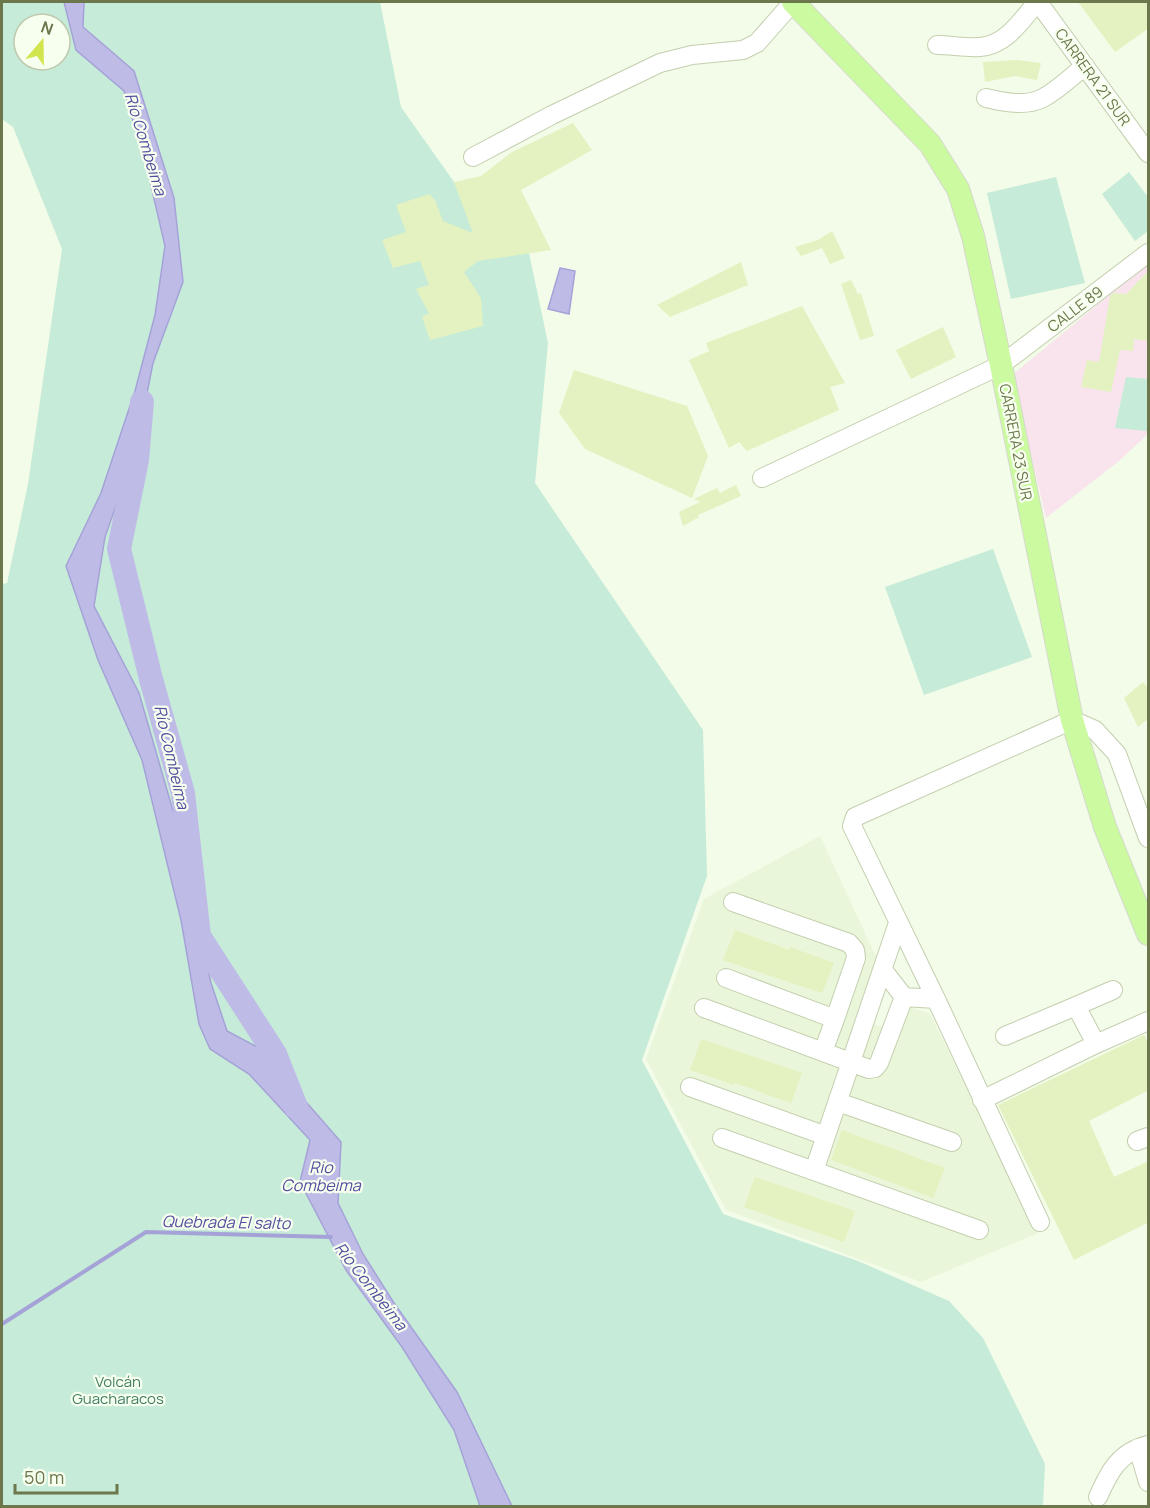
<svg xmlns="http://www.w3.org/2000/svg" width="1150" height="1508" viewBox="0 0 1150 1508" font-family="Manrope,sans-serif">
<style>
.residential{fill:#e9f6d9}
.education{fill:#f9e4ee}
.green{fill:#c6ebd8;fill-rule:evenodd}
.water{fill:#bebce7;stroke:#a5a2d8;stroke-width:1.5}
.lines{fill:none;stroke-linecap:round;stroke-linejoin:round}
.stream{stroke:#a5a2d8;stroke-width:4}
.river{stroke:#bebce7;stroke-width:24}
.building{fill:#e3f2c0}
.minor-casing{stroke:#c3cfae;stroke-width:20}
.major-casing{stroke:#d6d9cd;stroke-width:24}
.minor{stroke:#fff;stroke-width:18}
.major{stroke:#cbfaa1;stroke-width:22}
.labels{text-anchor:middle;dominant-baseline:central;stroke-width:4.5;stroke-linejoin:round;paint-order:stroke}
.street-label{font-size:15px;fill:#6c774c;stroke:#f7ffef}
.park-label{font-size:15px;fill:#437d66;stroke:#f7ffef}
.water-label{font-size:16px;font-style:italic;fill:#534e9f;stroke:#f7ffef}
</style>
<rect width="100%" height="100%" fill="#f2fce8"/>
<!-- residential -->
<path class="residential" d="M820,836L878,961L865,1021L900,1033L910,1007L930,1014L1038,1233L921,1282L726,1210L646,1059L704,899Z"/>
<!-- education -->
<path class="education" d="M1148,263V434L1119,461L1046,518L1012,375Z"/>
<!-- green -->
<path class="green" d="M2,2H380L401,107L454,182L529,253L548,343L535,483L703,730L707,876L642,1060L723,1214L858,1261L949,1301L983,1338L1045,1464L1043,1506H2V584L7,583L28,484L62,249L13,127L2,119ZM24,24H60V60H24Z
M1129,172L1148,197V231L1135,241L1102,194Z
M1056,177L1085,283L1011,299L987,193Z
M1126,377L1148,379L1147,431L1115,428Z
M993,549L1032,657L924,695L885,587Z"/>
<!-- water -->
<path class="water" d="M64,2H84L83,27L134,71L174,198L183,282L153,363L136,449L105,537L94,606L139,693L180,835L211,983L227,1031L259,1048L341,1142L338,1203L363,1254L394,1303L457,1392L512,1506H480L454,1430L402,1347L346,1270L300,1182L310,1140L249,1074L210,1049L199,1024L181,920L142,760L98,660L66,566L101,493L135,391L155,315L165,246L146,164L124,91L76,50Z
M560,268L575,271L569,314L548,309Z"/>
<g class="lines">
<!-- stream -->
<path class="stream" d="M2,1324L146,1232L331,1237"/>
<!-- river -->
<path class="river" d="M142,402L137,460L119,549L151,679L183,793L199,936L275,1054L296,1107"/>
</g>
<!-- building -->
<path class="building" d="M1078,2H1149V28L1115,52Z
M1017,60L1041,63L1037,80L1015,76L985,82L983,62Z
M573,123L592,150L521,190L551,250L478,261L464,272L481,298L483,326L430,340L422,317L429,313L416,289L429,285L420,261L393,268L382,240L406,232L396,205L429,194L435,200L443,221L473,233L454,182L481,176L512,152Z
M832,231L845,258L830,264L822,248L801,256L795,247L818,240Z
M741,262L748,285L670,317L657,305Z
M1149,270V341L1134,339L1133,351L1120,350L1111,392L1081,387L1087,360L1099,362L1110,296L1114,293L1126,294Z
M851,280L858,294L861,293L874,336L860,340L841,284Z
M802,306L845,383L830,387L839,410L747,451L739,442L729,448L689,360L709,351L706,343Z
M943,327L956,357L911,379L896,350Z
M574,370L687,406L708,456L692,498L585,449L559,413Z
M736,485L741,496L698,515L699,517L683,526L679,512L700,502L694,499L717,488L720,493Z
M1143,682L1149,689V718L1138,727L1124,698Z
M735,930L789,950L790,947L834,963L822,993L723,960Z
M1144,1035L1149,1045V1090L1089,1121L1114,1177L1149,1161V1222L1074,1260L998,1105Z
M701,1039L802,1073L791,1103L735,1083L734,1085L690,1070Z
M842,1130L945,1168L933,1198L831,1160Z
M755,1177L855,1211L844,1242L744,1207Z"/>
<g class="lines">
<!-- minor casing -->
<g class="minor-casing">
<path id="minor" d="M1038,2L1148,153
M937,45C951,45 966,48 980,47C1006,45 1022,20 1037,2
M986,98C1003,102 1026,107 1043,98C1058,90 1072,76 1085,66
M473,157L552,115L660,63L692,55L743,50L757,43L793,2
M762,478L1001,365L1148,253
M733,902L849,943L855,950L856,958L835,1019
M883,970L904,997L936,999
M726,978L835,1019L823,1052
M1076,1006L1113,990
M704,1008L869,1069L875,1068L879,1063L904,997
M1005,1036L1076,1006L1096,1044
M690,1087L826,1136
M982,1100L1096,1044L1148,1021
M838,1102L952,1142
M722,1138L979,1230
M1137,1141L1148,1137
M814,1171L898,923
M1040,1222L936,999L852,826L855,817L1072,720L1095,730L1117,754L1148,838
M1138,1448L1148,1482
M1098,1497C1109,1472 1119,1452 1148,1445"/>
</g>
<!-- major casing -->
<g class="major-casing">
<path id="major" d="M793,2L930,144L958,189L973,236L1001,365L1072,720L1105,827L1148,934"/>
</g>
<!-- minor -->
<use href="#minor" class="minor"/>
<!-- major -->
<use href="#major" class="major"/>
</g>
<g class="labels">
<!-- street labels -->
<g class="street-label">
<text transform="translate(1093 77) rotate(54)">CARRERA 21 SUR</text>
<text transform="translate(1075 309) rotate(-37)">CALLE 89</text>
<text transform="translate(1016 442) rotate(79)">CARRERA 23 SUR</text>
</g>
<!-- park labels -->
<g class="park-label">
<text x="118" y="1381">Volcán<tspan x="118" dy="17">Guacharacos</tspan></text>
</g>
<!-- water labels -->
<g class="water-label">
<text transform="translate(146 144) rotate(73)">Río Combeima</text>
<text transform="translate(172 757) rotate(77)">Río Combeima</text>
<text x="321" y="1167">Rio<tspan x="321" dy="18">Combeima</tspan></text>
<text transform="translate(226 1222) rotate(1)">Quebrada El salto</text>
<text transform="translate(371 1286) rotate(52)">Río Combeima</text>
</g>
</g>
<!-- border -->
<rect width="1150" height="1508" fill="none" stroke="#6c774c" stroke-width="6"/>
<!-- north arrow -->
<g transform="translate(42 42) rotate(20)"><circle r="28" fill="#f7ffef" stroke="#bfc9ae" stroke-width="1.5"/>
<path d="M0-4.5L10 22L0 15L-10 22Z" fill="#d3e54e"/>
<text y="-9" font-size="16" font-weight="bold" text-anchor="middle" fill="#6c774c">N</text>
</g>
<!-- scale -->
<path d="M15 1484v9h102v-9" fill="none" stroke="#6c774c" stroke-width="3"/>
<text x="24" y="1484" font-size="18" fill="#6c774c" stroke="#f7ffef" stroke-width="4.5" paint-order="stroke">50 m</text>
</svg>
